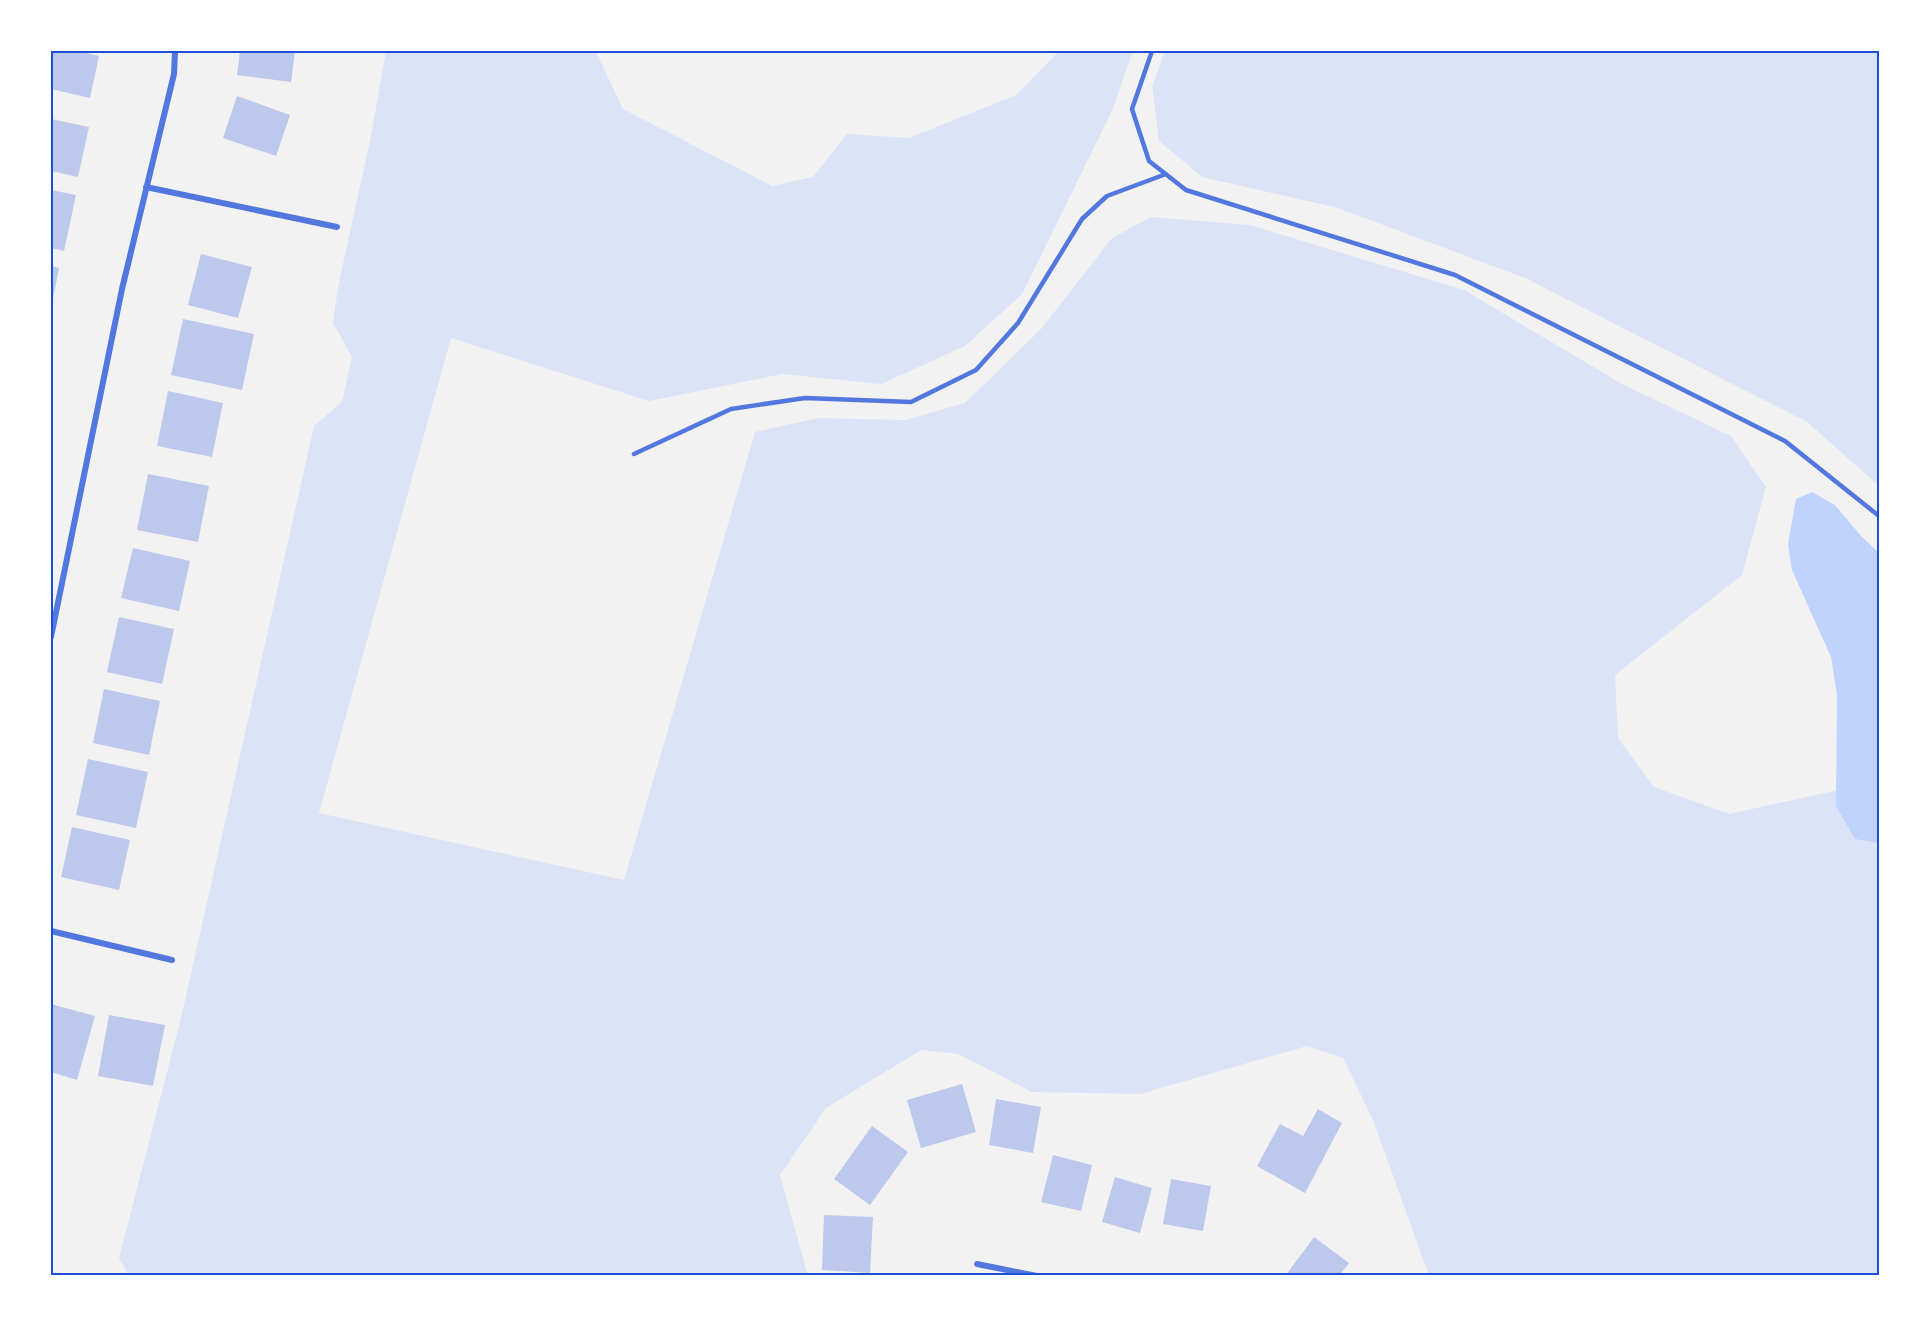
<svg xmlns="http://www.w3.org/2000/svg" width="1930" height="1327" viewBox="0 0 1930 1327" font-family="'Fira Sans Condensed',sans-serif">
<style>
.green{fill:#dbe4f7}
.water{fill:#bfd3fe}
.building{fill:#bdc9ec}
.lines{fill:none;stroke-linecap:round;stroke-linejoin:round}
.service{stroke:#5277de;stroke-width:4.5}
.minor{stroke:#5277de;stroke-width:6}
.neatline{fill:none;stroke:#1d4ed8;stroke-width:2}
</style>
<rect width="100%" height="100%" fill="#f2f2f2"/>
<!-- green -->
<path class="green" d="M386,51H598L597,54L623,109L772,186L813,177L847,134L909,138L1016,95L1059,51H1133L1112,111L1022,294L965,346L881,384L782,374L649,401L451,338L319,813L624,880L755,432L818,418L905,420L965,403L1041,329L1112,238L1151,217L1250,225L1464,290L1624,385L1731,436L1766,487L1742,575L1615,675L1618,738L1654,787L1729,814L1879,781V1276H1429L1373,1120L1343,1058L1307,1046L1140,1094L1032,1092L958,1054L921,1050L826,1108L780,1175L808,1276H129L119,1258L181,1018L314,426L342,402L352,357L333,323L338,287L371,136Z
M1165,51H1879V486L1807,422L1525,278L1338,208L1202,177L1159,141L1152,86Z"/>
<!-- water -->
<path class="water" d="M1812,492L1835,505L1861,536L1879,553V843L1855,839L1836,806L1837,695L1831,657L1792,570L1788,544L1796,499Z"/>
<!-- building -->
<path class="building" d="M51,51H77L99,56L90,98L51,89Z
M240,51H295L291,82L237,75Z
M237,96L290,115L276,156L223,138Z
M51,119L89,127L78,177L51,171Z
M51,190L76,195L64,251L51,248Z
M201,254L252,267L238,318L188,305Z
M51,266L59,268L52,304L51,303Z
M183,319L254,334L242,390L171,375Z
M168,391L223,403L212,457L157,446Z
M148,474L209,486L198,542L137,530Z
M133,548L190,561L179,611L121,598Z
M119,617L174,629L162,684L107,672Z
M104,689L160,701L149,755L93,743Z
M88,759L148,772L136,828L76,815Z
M72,827L130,840L119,890L61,877Z
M51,1004L95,1016L77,1080L51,1072Z
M109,1015L165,1025L153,1086L98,1076Z
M962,1084L976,1132L921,1148L907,1100Z
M996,1099L1041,1107L1033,1153L989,1145Z
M1318,1109L1342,1123L1305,1193L1257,1166L1280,1124L1303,1136Z
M872,1126L908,1152L870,1205L834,1179Z
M1053,1155L1092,1165L1081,1211L1041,1202Z
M1115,1177L1152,1188L1140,1233L1102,1222Z
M1171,1179L1211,1186L1203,1231L1163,1224Z
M824,1215L873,1217L870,1273L822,1270Z
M1314,1237L1349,1263L1339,1276H1287L1286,1275Z"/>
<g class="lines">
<!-- service -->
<path class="service" d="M1152,51L1132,109L1149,161L1186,190L1455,275L1785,441L1879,516
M634,454L731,409L805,398L911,402L976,370L1018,323L1082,219L1107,196L1166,174"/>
<!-- minor -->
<path class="minor" d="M146,187L337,227
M51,637L122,289L174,74L175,51
M51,931L172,960
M977,1264L1037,1276"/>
</g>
<!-- border -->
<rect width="1930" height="1327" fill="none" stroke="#ffffff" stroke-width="105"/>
<rect x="52" y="52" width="1826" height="1222" class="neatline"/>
</svg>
